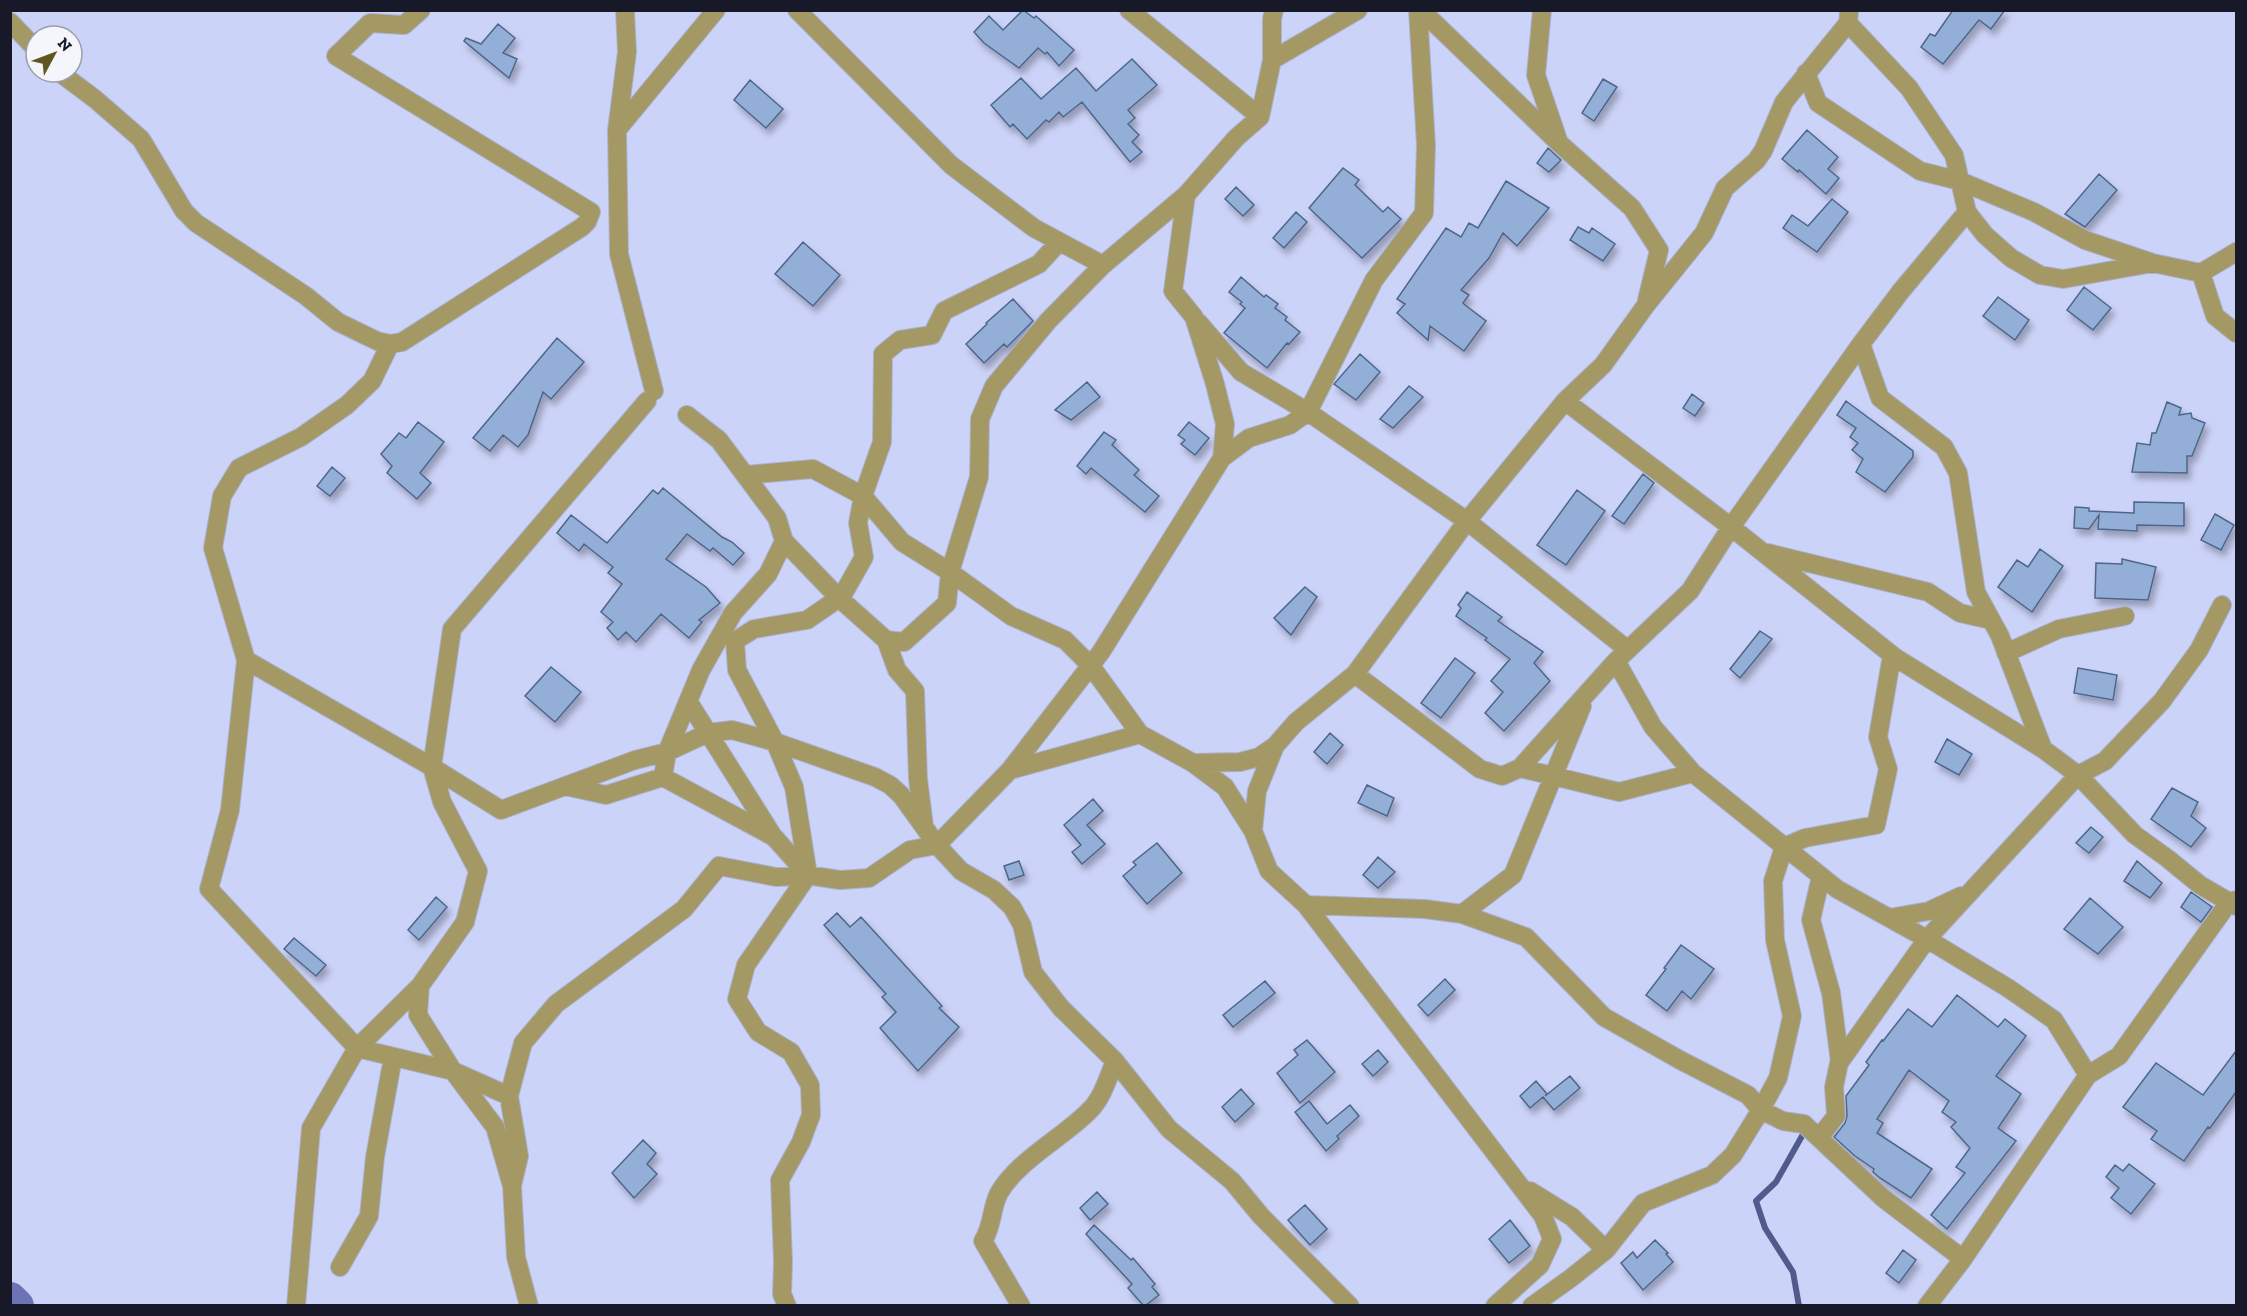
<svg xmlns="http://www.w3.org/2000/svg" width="2247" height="1316" viewBox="0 0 2247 1316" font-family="'Zilla Slab',serif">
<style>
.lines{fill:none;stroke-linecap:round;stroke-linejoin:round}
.stream{stroke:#52598c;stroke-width:6}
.river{stroke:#6c74b6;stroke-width:34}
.building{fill:#93afd7;stroke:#4d668a;stroke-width:1.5;filter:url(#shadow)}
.street-casing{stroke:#abb2d3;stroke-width:20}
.street{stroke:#a49964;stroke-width:18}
</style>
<defs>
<filter id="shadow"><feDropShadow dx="3.5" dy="6" stdDeviation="3" flood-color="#0004"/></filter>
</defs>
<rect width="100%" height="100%" fill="#ccd3f8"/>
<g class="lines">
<!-- stream -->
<path class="stream" d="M1799,1306L1793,1272L1765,1228L1756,1201L1776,1182L1806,1129"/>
<!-- river -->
<path class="river" d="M10,1299L17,1306"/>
</g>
<!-- building -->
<path class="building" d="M1023,10L1034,18L1036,16L1074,50L1059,66L1047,52L1045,54L1038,48L1019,68L984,43L974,32L989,16L1003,30Z
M1953,10H2005L1991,29L1979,20L1943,64L1921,47L1930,34L1935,36Z
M498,24L515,38L503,53L517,59L509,78L464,41L466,38L481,44Z
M1132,59L1157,85L1128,110L1135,118L1128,124L1139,135L1132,142L1142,152L1130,162L1082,102L1063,117L1059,112L1049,122L1046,120L1027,139L1013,124L1010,127L991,105L1021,78L1041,99L1076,68L1096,91Z
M1603,79L1617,87L1594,121L1582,113Z
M750,80L783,109L766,128L734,100Z
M1807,130L1838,157L1828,169L1839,178L1826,194L1799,170L1798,172L1782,159Z
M1548,148L1561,160L1549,172L1537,163Z
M1343,168L1359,180L1355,185L1383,212L1388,207L1401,219L1362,258L1309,208Z
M2099,174L2117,190L2085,227L2065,214Z
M1506,181L1549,208L1517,246L1503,233L1489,258L1461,290L1469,295L1463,303L1465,305L1486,321L1464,351L1430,326L1428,340L1397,313L1405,304L1397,299L1446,228L1461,237L1469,223L1478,228Z
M1236,187L1254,205L1243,216L1225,199Z
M1832,199L1848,212L1817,252L1783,228L1792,215L1808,226Z
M1296,212L1307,222L1284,248L1273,238Z
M1578,227L1589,233L1592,228L1615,244L1603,261L1570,240Z
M803,242L840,275L813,306L775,274Z
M1241,277L1264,297L1266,295L1278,304L1275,308L1287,317L1285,320L1300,332L1289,344L1287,343L1267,368L1224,333L1245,308L1240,304L1242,302L1229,292Z
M2084,287L2111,308L2093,330L2067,310Z
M1998,297L2029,320L2015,340L1983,316Z
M1013,299L1033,321L1007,347L1004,344L984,363L966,344L987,324L986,323Z
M557,338L584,362L551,399L543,392L528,435L518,447L503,435L490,451L473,438Z
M1360,354L1380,372L1356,400L1334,384Z
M1087,382L1100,397L1071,420L1055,410Z
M1409,386L1423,397L1393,428L1380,419Z
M1692,394L1704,403L1695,416L1683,408Z
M1846,401L1913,451V457L1885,492L1856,472L1863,459L1852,450L1858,443L1850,437L1856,428L1837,415Z
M2167,402L2181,408L2179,415L2191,413L2192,418L2205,423L2192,456H2187V473L2132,472L2137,443L2150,445L2152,433H2156Z
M418,422L444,442L420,473L431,483L417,499L387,473L392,466L381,454L399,433L406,438Z
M1189,422L1209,438L1195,455L1181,444L1185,440L1178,435Z
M1104,432L1116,440L1112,445L1139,470L1134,475L1159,496L1145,512L1091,468L1086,474L1077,466Z
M332,467L345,478L330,496L317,486Z
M1643,474L1654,483L1624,524L1612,516Z
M663,488L722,537L732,542L744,553L733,565L713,548L710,551L687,534L666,559L706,587L720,603L699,620L702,622L689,638L661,614L636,642L626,632L618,640L607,628L613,622L601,612L622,584L608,573L613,567L584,544L579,551L557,533L571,515L607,543L653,490L658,494Z
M1577,490L1605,511L1566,565L1537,545Z
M2134,502L2184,503V526L2137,525V531L2098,529L2099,515L2089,529L2074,528L2075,507L2089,508V511L2134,513Z
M2215,514L2234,525L2221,550L2201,540Z
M2040,549L2063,566L2032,612L1998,587L2017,560L2028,567Z
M2122,559L2156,567L2148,600L2095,598L2096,563L2122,564Z
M1305,587L1317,597L1291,635L1274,618Z
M1467,592L1502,617L1498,621L1543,652L1534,663L1550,681L1504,731L1485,713L1503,692L1491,681L1510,659L1485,640L1487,638L1456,616L1461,608L1458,605Z
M1760,631L1772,639L1740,678L1730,669Z
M1455,658L1475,673L1441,718L1421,703Z
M551,667L581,692L555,722L525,696Z
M2078,668L2117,675L2113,700L2074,693Z
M1330,733L1343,745L1327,764L1314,752Z
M1947,739L1972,754L1959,775L1935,762Z
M1367,785L1394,798L1387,816L1358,803Z
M2172,788L2198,802L2191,816L2206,828L2191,847L2151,819Z
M1093,799L1103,811L1087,825L1105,844L1082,864L1072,852L1081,845L1064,825Z
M2091,827L2103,837L2089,853L2076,843Z
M1157,843L1182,873L1147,904L1123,876L1136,865L1133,862Z
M1378,857L1395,872L1378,888L1363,875Z
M1019,861L1024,875L1009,880L1004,866Z
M2137,861L2162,883L2150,898L2124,881Z
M2191,892L2212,907L2201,922L2181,907Z
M436,897L447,907L419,940L408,930Z
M2090,898L2123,927L2098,954L2064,929Z
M837,913L850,927L861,917L942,1006L939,1008L959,1027L918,1071L880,1028L896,1012L882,997L886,994L824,925Z
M294,938L326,965L316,976L284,949Z
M1681,945L1714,969L1691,999L1682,991L1667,1011L1646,995L1666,969L1664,968Z
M1445,979L1455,990L1428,1016L1418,1005Z
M1265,981L1275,993L1233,1027L1223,1015Z
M1957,995L1998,1027L2005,1019L2026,1036L1996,1076L2021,1094L1998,1128L2016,1141L1947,1229L1931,1215L1965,1173L1956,1167L1970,1148L1951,1127L1956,1122L1942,1112L1949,1101L1909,1070L1877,1119L1883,1123L1877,1133L1932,1169L1911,1198L1880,1178L1873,1172L1874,1169L1855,1156L1834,1137L1845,1123L1847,1116L1846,1096L1869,1065L1866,1062L1882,1040L1883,1041L1908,1009L1932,1027Z
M1307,1040L1335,1072L1300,1103L1277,1073L1298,1055L1294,1050Z
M1378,1050L1388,1062L1373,1076L1362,1064Z
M2236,1051V1092L2210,1128L2208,1127L2184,1161L2151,1139L2157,1131L2123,1107L2156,1063L2203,1095Z
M1570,1076L1580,1088L1554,1110L1543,1097L1530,1108L1520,1096L1536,1081L1547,1094L1545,1096Z
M1241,1089L1254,1104L1235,1122L1222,1107Z
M1309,1101L1327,1124L1350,1105L1359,1116L1337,1136L1339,1139L1326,1151L1295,1112Z
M643,1140L656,1153L647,1164L657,1174L634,1198L612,1173Z
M2129,1164L2155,1184L2131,1214L2111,1198L2119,1188L2106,1177L2115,1165L2123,1171Z
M1097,1192L1108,1204L1090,1220L1080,1208Z
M1305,1205L1327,1229L1310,1245L1288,1220Z
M1510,1220L1530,1246L1509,1263L1489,1239Z
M1094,1225L1131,1260L1133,1258L1155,1284L1152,1287L1159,1295L1146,1305H1143L1128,1288L1132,1284L1086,1234Z
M1655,1240L1668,1253L1666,1254L1673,1262L1643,1290L1621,1263L1633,1252L1637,1258Z
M1903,1250L1916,1260L1899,1283L1886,1273Z"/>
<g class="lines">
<!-- street casing -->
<g class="street-casing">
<path id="street" d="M625,10L627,52L617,130L619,254L654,391
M797,10L951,165L1034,228L1103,265L1186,195L1236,138L1260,117L1272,60V19L1274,10
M1129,10L1260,117
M1421,10L1559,143L1632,208L1659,250L1647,300
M1542,10L1536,75L1558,140
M1849,12L1848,23L1909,88L1954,155L1967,212L1985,235L2011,258L2040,275L2063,279L2153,263L2201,273L2215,316L2236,333
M10,22L36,49
M1272,60L1358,10
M59,72L95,99L141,139L184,211L196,223L306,296L338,322L377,341L390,344L402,342L582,227L587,222L591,212L336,56L370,23L404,25L421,10
M1806,73L1818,103L1920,171L1960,181L2034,212L2085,240L2150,262
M617,130L716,10
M2201,273L2236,252
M1199,323L1241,372L1308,412L1467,521L1628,650
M390,344L372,381L347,405L301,437L239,468L222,496L213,548L246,660L230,810L209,889L357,1048L453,1071L495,1127L512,1186L516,1257L529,1306
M1861,344L1880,398L1944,447L1958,473L1976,592L2000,636L2043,749
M1565,401L1731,527L1896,658L2043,749L2078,775L2135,835L2167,858L2200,885L2236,906
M1222,458L1249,438L1290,425L1308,412L1374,280L1424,213L1426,145L1418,10
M746,475L813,469L863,496L902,542L950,572L1011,616L1065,640L1091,666L1140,734
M784,541L839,598L886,640L897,670L915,691L918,779L924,826
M1768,553L1928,592L1960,613L1991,620
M886,640L904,642L947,603L950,572L979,477L980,419L994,386L1048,321L1103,265
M2006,653L2059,629L2125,616
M246,660L432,767L501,810L635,760L667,752L708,733L732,730L775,742L875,777L890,785L901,795L937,845L961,871L994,890L1012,907L1022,925L1033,972L1061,1008L1115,1061L1169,1129L1232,1181L1261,1216L1350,1306
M1616,661L1653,727L1693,773L1837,889L1927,939L2008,988L2054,1020L2088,1075
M1355,674L1480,769L1502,776L1520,768L1616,661L1690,591L1731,527L1861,344L1901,291L1967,212
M688,701L773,836
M1193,763L1225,787L1253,831L1269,871L1306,905L1543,1216L1552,1239L1540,1265L1495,1306
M1520,768L1619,792L1693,773
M1010,770L1101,652L1222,458L1225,424L1215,384L1194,317L1173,291L1186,195
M663,777L667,752L701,670L733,613L768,574L784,541L777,518L719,440L687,415
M565,786L606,795L663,777L774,837L808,875
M1253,831L1257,791L1275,746
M1821,876L1811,920L1831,993L1840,1062
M1306,905L1425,909L1462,914L1513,875L1582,706
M1462,914L1526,937L1604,1017L1680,1060L1748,1095L1761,1110L1783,1121L1804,1124L1819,1138
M1889,918L1929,911L1961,896
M509,1096L453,1071L418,1015L420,986L465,922L478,871L442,802L432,767L452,629L647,401
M512,1186L519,1156L509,1096L523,1043L556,1004L684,909L719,866L776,877L807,875L840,880L869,878L910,850L937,845L1010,770L1140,734L1193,763L1240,762L1259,757L1275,746L1296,722L1355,674L1467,521L1565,401L1603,365L1646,305L1704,233L1725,188L1756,161L1763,151L1784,102L1848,23
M1530,1191L1572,1217L1606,1250
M1963,1259L1883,1198L1819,1138L1836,1116L1834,1087L1839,1063L1927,939L2078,775L2105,761L2162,701L2199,650L2222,605
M340,1267L369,1216L375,1157L393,1057
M296,1306L311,1128L357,1048L420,986
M787,1306L782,1294L783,1262L780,1180L801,1142L811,1115L810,1085L791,1052L758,1032L737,999L746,965L808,875L794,787L775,742L737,670L735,641L754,629L807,620L842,596L864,557L858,523L863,496L882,442L883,354L900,340L932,335L944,311L1039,264L1059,242
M1021,1306L983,1241C993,1226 991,1208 999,1193C1018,1160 1064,1137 1090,1110C1103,1097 1108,1077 1115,1061
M1532,1306L1571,1278L1606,1250L1643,1203L1712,1175L1733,1155L1759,1113L1778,1078L1792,1016L1775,940L1773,881L1784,847L1805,838L1876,825L1888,769L1878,737L1892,655
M1927,1306L1963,1259L2088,1075L2119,1056L2229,902L2236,900"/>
</g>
<!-- street -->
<use href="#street" class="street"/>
</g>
<!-- border -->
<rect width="2247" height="1316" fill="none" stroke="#171929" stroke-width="24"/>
<!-- north arrow -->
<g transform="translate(54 54) rotate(49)"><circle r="28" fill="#f5f6fb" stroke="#9c9ea7" stroke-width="1.5"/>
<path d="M0-4.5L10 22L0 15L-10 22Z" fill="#605622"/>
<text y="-9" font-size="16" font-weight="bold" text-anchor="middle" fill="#171929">N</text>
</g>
</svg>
